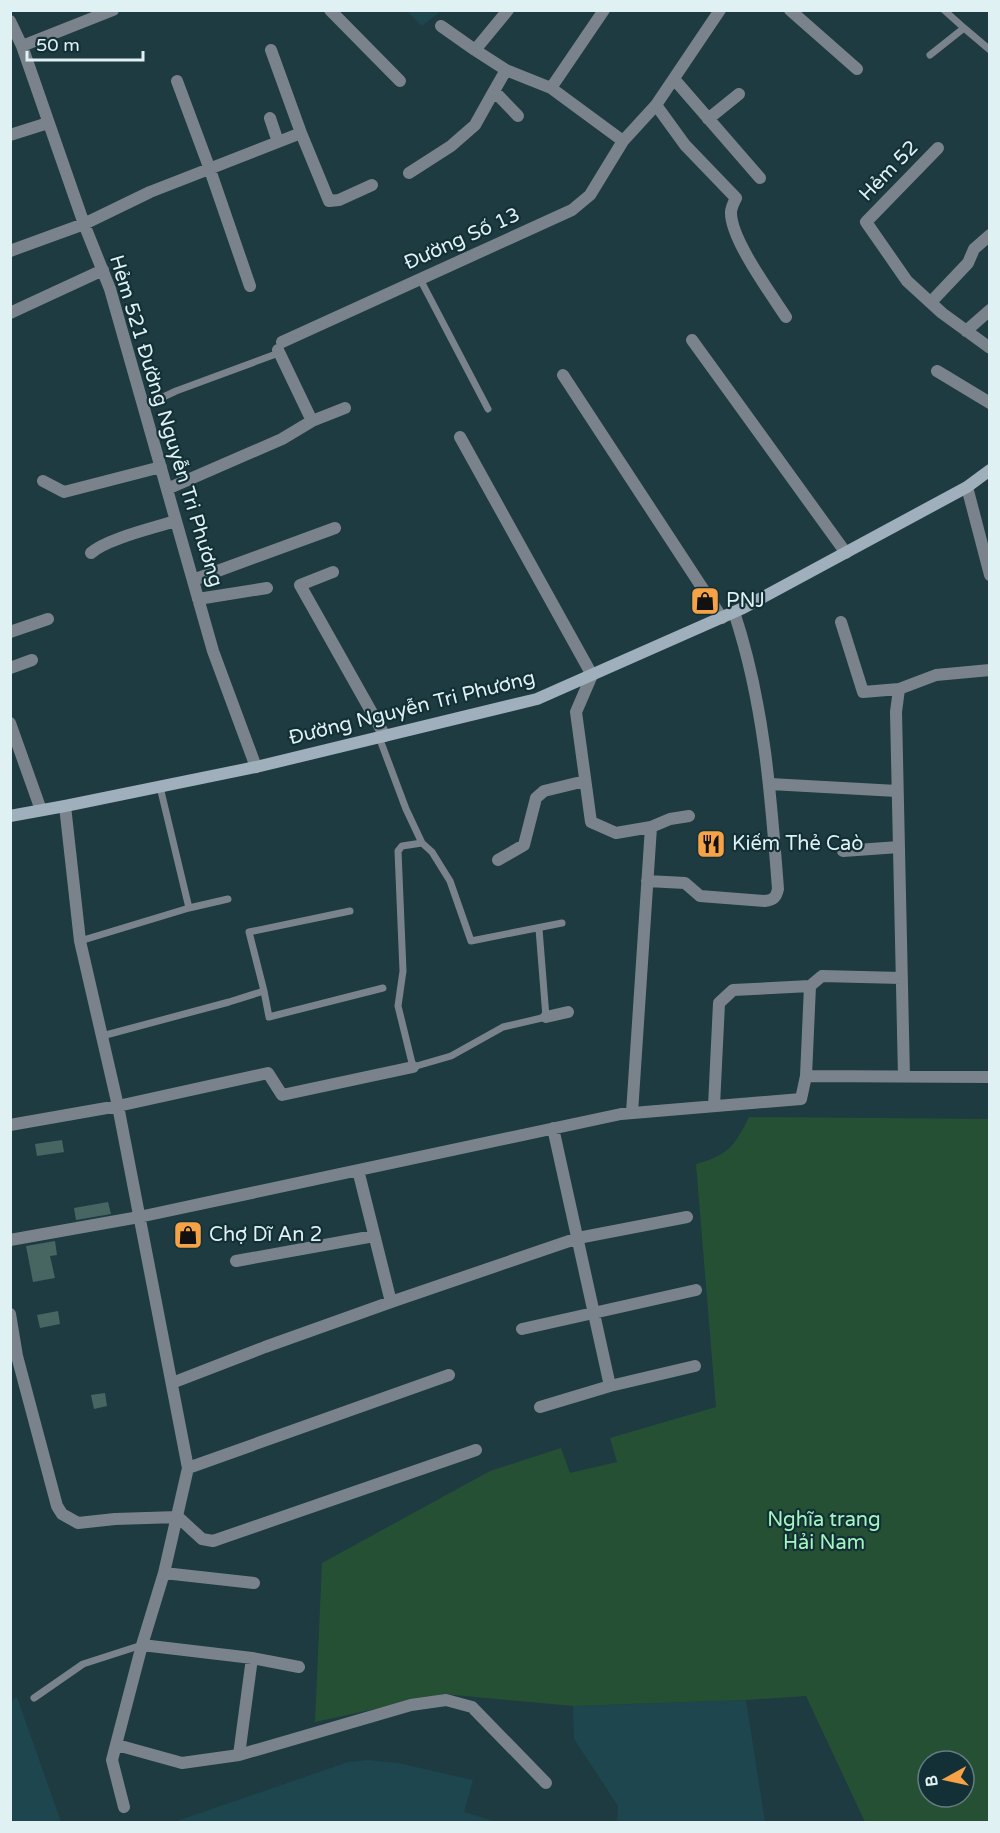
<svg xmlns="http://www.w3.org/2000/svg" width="1000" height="1833" viewBox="0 0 1000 1833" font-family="'Varela Round',sans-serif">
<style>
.built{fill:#1e464e}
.green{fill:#265034;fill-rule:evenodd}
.building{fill:#476661}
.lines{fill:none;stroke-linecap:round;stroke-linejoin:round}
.service{stroke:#7a838b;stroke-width:7}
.minor{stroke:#7a838b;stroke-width:12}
.secondary{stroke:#9fafbb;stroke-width:12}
.labels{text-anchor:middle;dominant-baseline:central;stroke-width:4.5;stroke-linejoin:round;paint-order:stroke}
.street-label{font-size:20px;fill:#e0f1f4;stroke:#133036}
.poi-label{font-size:20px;fill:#e0f1f4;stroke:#133036;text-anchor:start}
.park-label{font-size:20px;fill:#a4f6be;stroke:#133036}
</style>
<rect width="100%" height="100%" fill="#1d3b41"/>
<!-- built -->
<path class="built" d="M407,11H441L422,26Z
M17,1697L61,1822H11V1701Z
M746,1700L765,1822H617L618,1806L574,1739L573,1706Z
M368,1760L398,1763L473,1780L464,1812L497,1822H174L348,1762Z"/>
<!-- green -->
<path class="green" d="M749,1117L989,1119V1822H865L806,1696L746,1700L573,1706L443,1694L315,1722L322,1563L490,1471L561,1448L570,1473L617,1462L610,1438L716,1407L696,1164C728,1155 734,1147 749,1117ZM928,1761H964V1797H928Z"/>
<!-- building -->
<path class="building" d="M62,1140L64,1152L37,1156L35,1144Z
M108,1202L111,1214L76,1220L74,1208Z
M55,1241L57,1255L50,1256L55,1278L33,1282L26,1246Z
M58,1311L60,1324L40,1328L37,1315Z
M105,1393L107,1406L94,1409L91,1395Z"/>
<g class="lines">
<!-- service -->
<path class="service" d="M944,10L964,28
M930,55L964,28L990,50
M420,279L488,409
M144,406L176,391L276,354L278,349
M379,737L406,809L422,843L432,852L450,881L471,941L562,923
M160,787L189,908
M422,843L402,846L398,851L403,971L398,1006L413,1067L451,1056L503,1027L546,1017L539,929
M80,941L189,908L228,899
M264,991L249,932L350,911
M102,1036L229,1002L264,991L269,1017L383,988
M34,1698L83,1664L142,1645"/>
<!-- minor -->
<path class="minor" d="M330,10L400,81
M508,10L475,50L506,70L551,88L623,141
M790,10L857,69
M10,21L22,46L84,224L110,289L213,651L256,767
M441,26L475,50
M22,46L113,10
M271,50L301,133L278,142
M506,70L494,91L518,116
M674,79L760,178
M177,81L209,167L250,286
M551,88L604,10
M656,105L685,145L736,198C734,202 731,208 731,212C730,238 771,294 786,317
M708,119L739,94
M301,133L329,201L339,200L372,185
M10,135L48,123
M938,148L866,222L907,281L942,313L990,348
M409,173L451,146L475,125L494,91
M10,251L84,224L150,192L278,142L270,118
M931,302L968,263L974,249L990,235
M10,313L103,270
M966,331L990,310
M692,340L846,553
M282,342L572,210L590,195L623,141L656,105L720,10
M937,371L990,403
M563,375L722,618
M312,421L345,408
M460,437L592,675L576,712L591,822L616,833L651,827L632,1113
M43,481L64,492L161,467
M967,487L990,575
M167,489L282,439L312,421L278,350
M91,553C106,539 154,528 175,521
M333,572L300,585L385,736
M193,580L335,528
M198,599L267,588
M841,622L863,692L899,689
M10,632L48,619
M10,668L32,660
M10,723L41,810
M770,784L897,791
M65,806L80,941L118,1106L188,1468L164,1573L142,1645L112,1760L124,1807
M651,827L670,819L689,816
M843,851L899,847
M498,860L524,845L536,798L544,791L585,781
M647,881L685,883L700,896L765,901C773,900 776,898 778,889C771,796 764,702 734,612
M546,1017L568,1012
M806,1076L990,1077
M904,1077L896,712L899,689L936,675L990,670
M714,1106L719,1003L733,990L810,986L822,976L901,978
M10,1125L118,1106L268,1073L282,1095L413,1067
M553,1128L610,1386
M358,1170L391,1302L578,1238L687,1217
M10,1240L139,1217L621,1114L801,1099L806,1076L810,986
M236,1261L374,1236
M10,1314L17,1356L57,1506L62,1514L78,1523L115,1519L178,1517L202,1539L213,1541L476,1450
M522,1329L696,1290
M172,1383L265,1347L391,1302
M540,1407L610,1386L695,1366
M188,1468L449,1375
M164,1573L254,1583
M142,1645L252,1658L299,1667
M117,1745L182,1763L239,1755L411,1705L446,1700L472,1707L546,1783
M239,1755L252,1658"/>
<!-- secondary -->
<path class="secondary" d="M10,816L65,806L256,767L537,699L743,608L967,487L990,470"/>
</g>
<!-- icons -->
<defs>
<g id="shop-square" transform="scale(1.5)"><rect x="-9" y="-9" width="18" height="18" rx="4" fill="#f6a246" stroke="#133036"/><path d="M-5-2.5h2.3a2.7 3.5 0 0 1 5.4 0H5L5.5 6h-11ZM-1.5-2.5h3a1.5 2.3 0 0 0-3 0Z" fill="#111"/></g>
<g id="restaurant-square" transform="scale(1.5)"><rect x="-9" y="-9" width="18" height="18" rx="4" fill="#f6a246" stroke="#133036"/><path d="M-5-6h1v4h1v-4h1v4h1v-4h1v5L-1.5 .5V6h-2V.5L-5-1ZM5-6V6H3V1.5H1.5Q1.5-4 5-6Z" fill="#111"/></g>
</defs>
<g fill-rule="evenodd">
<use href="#shop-square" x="705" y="601"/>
<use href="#restaurant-square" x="711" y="844"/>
<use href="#shop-square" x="188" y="1235"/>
</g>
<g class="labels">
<!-- street labels -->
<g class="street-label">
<text transform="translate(889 171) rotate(-46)">Hẻm 52</text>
<text transform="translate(462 239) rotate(-24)">Đường Số 13</text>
<text transform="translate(166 421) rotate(73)">Hẻm 521 Đường Nguyễn Tri Phương</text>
<text transform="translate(412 708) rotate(-14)">Đường Nguyễn Tri Phương</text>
</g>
<!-- poi labels -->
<g class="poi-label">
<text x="726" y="601">PNJ</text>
<text x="732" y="844">Kiếm Thẻ Caò</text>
<text x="209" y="1235">Chợ Dĩ An 2</text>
</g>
<!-- park labels -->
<g class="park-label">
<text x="824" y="1520">Nghĩa trang<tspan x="824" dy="23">Hải Nam</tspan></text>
</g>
</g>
<!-- border -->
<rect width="1000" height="1833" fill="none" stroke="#e0f1f4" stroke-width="24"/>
<!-- north arrow -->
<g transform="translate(946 1779) rotate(262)"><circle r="28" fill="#133036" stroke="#657d82" stroke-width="1.5"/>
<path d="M0-4.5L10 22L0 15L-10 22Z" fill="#f6a246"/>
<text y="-9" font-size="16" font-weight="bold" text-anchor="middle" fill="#e0f1f4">B</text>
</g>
<!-- scale -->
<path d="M27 51v9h116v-9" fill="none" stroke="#e0f1f4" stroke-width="3"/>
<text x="36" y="51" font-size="18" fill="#e0f1f4" stroke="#133036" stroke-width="4.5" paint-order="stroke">50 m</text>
</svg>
